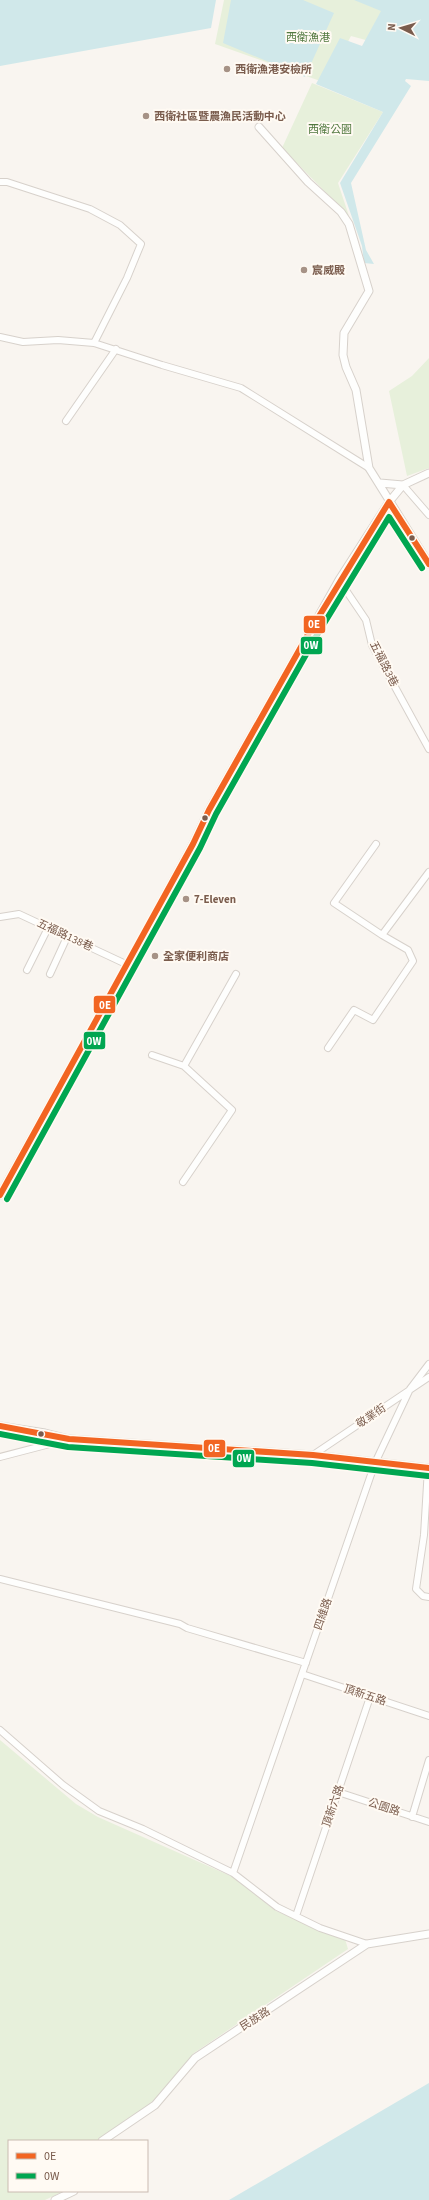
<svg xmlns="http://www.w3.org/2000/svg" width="429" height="2200" viewBox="0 0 429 2200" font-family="'Source Sans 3','Noto Sans TC',sans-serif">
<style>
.green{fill:#e7f0db}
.water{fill:#d0e8ea}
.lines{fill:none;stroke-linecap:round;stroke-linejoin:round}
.minor-casing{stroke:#d7d1cb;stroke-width:8}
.tertiary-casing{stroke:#d7d1cb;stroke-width:9}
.minor{stroke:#fefefd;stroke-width:6}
.tertiary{stroke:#fefefd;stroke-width:7}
.bus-1-casing{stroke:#fffaf3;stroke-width:9}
.bus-2-casing{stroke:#fffaf3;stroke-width:9}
.bus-1{stroke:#f26522;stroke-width:6}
.bus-2{stroke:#00a651;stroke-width:6}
.poi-dot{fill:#a69286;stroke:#fffaf3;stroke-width:1.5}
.bus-dot{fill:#7a5c4d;stroke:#fffaf3;stroke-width:1.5}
.labels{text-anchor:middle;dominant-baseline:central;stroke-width:4;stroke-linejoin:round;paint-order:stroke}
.park-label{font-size:11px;fill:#537a41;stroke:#fffaf3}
.poi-label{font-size:11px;font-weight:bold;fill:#7a5c4d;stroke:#fffaf3;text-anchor:start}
.street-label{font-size:11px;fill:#7a5c4d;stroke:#fffaf3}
.line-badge{stroke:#fffaf3;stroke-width:1.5}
.badge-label{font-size:11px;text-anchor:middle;font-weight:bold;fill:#fff}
</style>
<rect width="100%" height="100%" fill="#f9f5f0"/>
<!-- green -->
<path class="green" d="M224,0H358L388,10L373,42L351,36L326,83L215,44Z
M312,83L383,112L338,183L349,216L282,148Z
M429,358V468L407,476L389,391L412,376Z
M0,1740L76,1804L98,1817L233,1877L276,1911L345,1939L348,1949L194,2053L155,2103L96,2141H9V2191H64L45,2200H0Z"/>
<!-- water -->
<path class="water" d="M0,0H216L211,28L0,66Z
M231,0H303L334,13L305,77L223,43Z
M354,0H429V81L406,79L405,81L411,86L351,183L366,250L374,264L364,263L362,246L340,183L383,112L316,84L340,38L362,46L381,11Z
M429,2083V2200H229Z"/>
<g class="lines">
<!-- minor casing -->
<g class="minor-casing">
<path id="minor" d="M0,182H7L90,209L120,225L141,244L127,278L94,343
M0,337L23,342L58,340L94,343L162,365L241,388L369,468
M66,421L116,349
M403,485L429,515
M339,580L366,620L372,645L429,749
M376,844L334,903L382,935
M0,917L19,914L128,965
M27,970L48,928
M50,974L67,937
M328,1048L354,1010L373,1020L413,961L408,950L382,935L429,872
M152,1055L184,1066L232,1110L183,1182
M184,1066L236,974
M313,1455L429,1377
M0,1457L69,1439
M428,1468L424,1535L416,1589L423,1596L429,1597
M0,1579L180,1624L187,1628L306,1663
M302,1674L429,1716
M0,1730L63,1785L99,1811L143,1829L233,1873L277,1907L320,1928L367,1944
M338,1792L429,1822
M412,1817L429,1760
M233,1873L375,1463L410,1389L429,1364
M296,1916L370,1697"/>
</g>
<!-- tertiary casing -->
<g class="tertiary-casing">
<path id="tertiary" d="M259,127L308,182L341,212L349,224L369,291L344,333L343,355L346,367L356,390L369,468L429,564
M380,483L403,485
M0,1195L126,967L193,844L209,810L339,580L389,502L403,485L429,473
M0,1426L45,1433L69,1439L313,1455L429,1468
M102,2141L155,2105L195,2058L367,1944L429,1934
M55,2200L74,2191"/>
</g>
<!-- minor -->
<use href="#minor" class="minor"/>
<!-- tertiary -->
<use href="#tertiary" class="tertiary"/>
<!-- bus-1 casing -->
<g class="bus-1-casing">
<path id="bus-1" d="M0,1195L193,844L209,810L310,631L389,502L429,564
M0,1426L69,1439L313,1455L429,1468"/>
</g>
<!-- bus-2 casing -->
<g class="bus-2-casing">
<path id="bus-2" d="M7,1199L200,848L216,814L317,635L389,517L422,568
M0,1434L68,1447L312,1463L428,1476"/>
</g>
<!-- bus-1 -->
<use href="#bus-1" class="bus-1"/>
<!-- bus-2 -->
<use href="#bus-2" class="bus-2"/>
</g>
<!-- markers -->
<g class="poi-dot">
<circle cx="227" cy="69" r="4"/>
<circle cx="146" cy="116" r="4"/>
<circle cx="304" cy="270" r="4"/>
<circle cx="186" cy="899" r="4"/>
<circle cx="155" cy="956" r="4"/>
</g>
<g class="bus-dot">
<circle cx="412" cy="538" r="3.5"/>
<circle cx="205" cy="818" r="3.5"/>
<circle cx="41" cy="1434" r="3.5"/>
</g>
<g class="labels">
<!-- park labels -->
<g class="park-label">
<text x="308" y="37">西衛漁港</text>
<text x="330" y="129">西衛公園</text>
</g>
<!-- poi labels -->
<g class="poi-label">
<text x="235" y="69">西衛漁港安檢所</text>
<text x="154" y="116">西衛社區暨農漁民活動中心</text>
<text x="312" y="270">宸威殿</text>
<text x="194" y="899">7-Eleven</text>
<text x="163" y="956">全家便利商店</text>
</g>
<!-- street labels -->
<g class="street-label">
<text transform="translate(384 664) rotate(63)">五福路3巷</text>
<text transform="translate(65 935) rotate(25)">五福路138巷</text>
<text transform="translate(371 1416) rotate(-34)">敬業街</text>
<text transform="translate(323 1614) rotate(-71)">四維路</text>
<text transform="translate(365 1695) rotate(18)">頂新五路</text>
<text transform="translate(333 1806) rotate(-71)">頂新六路</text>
<text transform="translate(384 1807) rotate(18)">公園路</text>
<text transform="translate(255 2019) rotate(-32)">民族路</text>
</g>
</g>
<g class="line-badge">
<rect x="303" y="615" width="23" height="19" rx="4" fill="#f26522"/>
<rect x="300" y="636" width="23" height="19" rx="4" fill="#00a651"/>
<rect x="93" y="995" width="23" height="19" rx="4" fill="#f26522"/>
<rect x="83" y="1031" width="23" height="19" rx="4" fill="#00a651"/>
<rect x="203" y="1439" width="23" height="19" rx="4" fill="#f26522"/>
<rect x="232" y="1449" width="23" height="19" rx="4" fill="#00a651"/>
</g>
<g class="badge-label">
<text x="314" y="628">0E</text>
<text x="311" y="649">0W</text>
<text x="105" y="1009">0E</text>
<text x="94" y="1045">0W</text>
<text x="214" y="1452">0E</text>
<text x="244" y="1462">0W</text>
</g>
<!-- legend -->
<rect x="8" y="2140" width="140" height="52" fill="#fffaf3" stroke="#cabbb1"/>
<rect x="16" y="2153" width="20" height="6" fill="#f26522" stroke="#cabbb1"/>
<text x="44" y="2160" font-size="12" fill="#7a5c4d">0E</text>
<rect x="16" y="2173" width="20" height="6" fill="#00a651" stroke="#cabbb1"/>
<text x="44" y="2180" font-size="12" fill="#7a5c4d">0W</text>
<!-- north arrow -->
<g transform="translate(401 28) rotate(275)" stroke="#fffaf3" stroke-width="3" paint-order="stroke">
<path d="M0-3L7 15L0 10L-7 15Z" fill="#7a5c4d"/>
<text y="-6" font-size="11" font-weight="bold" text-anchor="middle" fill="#7a5c4d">N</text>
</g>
</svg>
